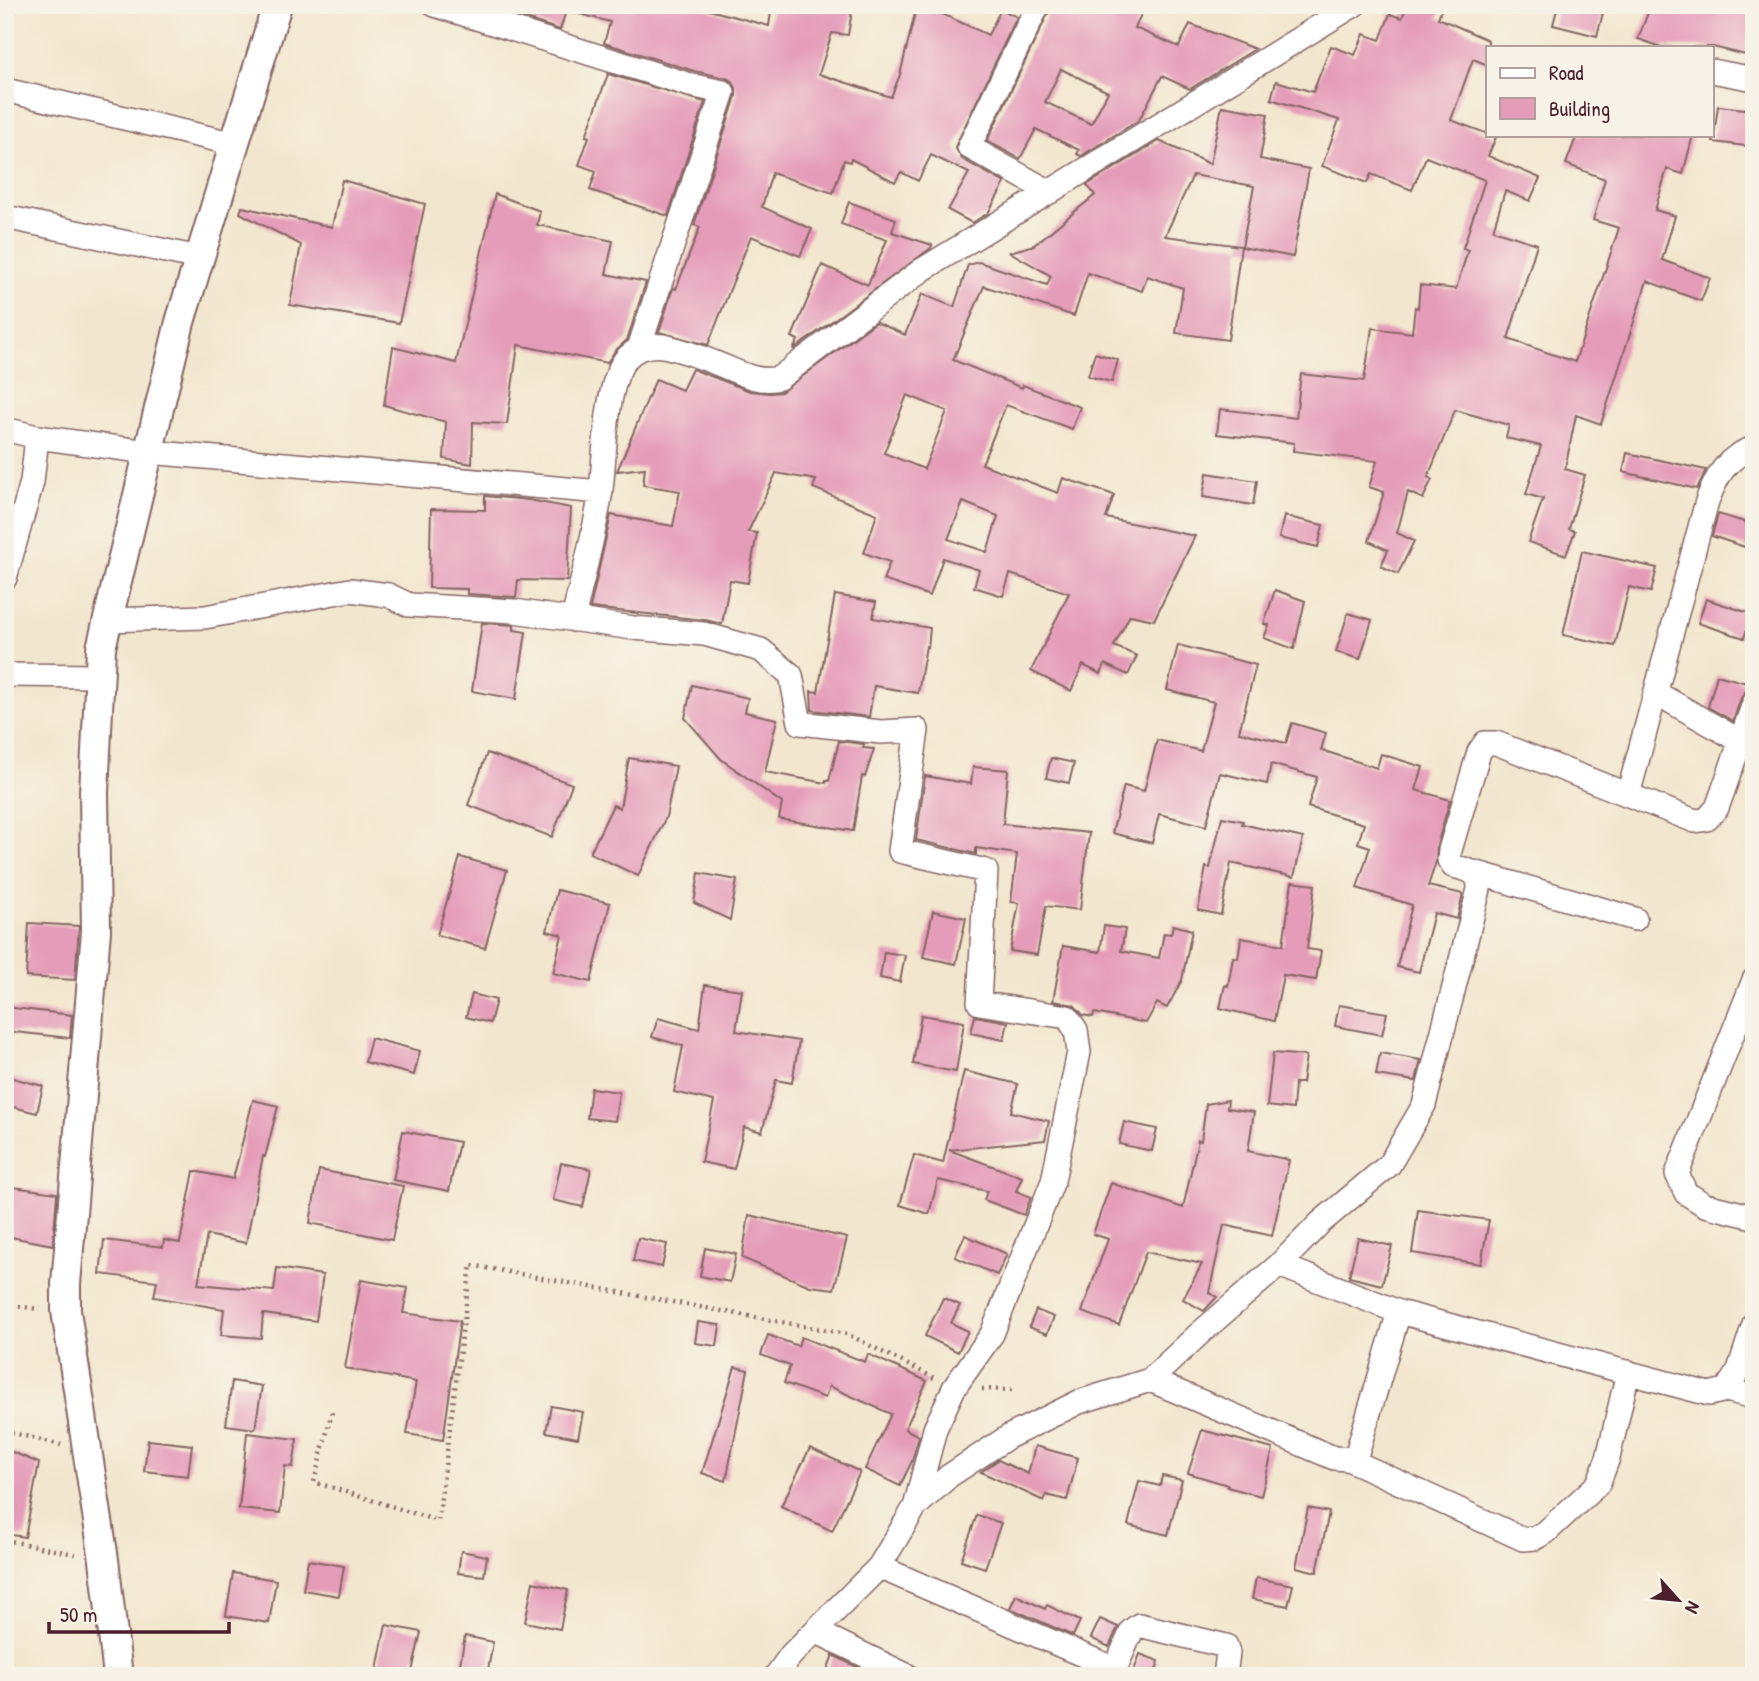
<svg xmlns="http://www.w3.org/2000/svg" width="1759" height="1681" viewBox="0 0 1759 1681" font-family="'Patrick Hand',sans-serif">
<style>
.building{fill:#e59cb9;fill-rule:evenodd}
.lines{fill:none;stroke-linecap:round;stroke-linejoin:round}
.minor-casing{stroke:#856564;stroke-width:26}
.tertiary-casing{stroke:#856564;stroke-width:32}
.path{stroke:#856564;stroke-width:4.5;stroke-dasharray:2 5;stroke-linecap:butt}
.minor{stroke:#fff;stroke-width:23}
.tertiary{stroke:#fff;stroke-width:28}
</style>
<rect width="100%" height="100%" fill="#f7f3e8"/>
<filter id="ink" filterUnits="userSpaceOnUse"><feTurbulence type="fractalNoise" baseFrequency=".0143" numOctaves="2"/><feDisplacementMap in="SourceGraphic" scale="14" xChannelSelector="R" yChannelSelector="G"/><feConvolveMatrix kernelMatrix="1 2 1 2 8 2 1 2 1" color-interpolation-filters="sRGB"/></filter>
<filter id="wash" filterUnits="userSpaceOnUse"><feTurbulence type="fractalNoise" baseFrequency=".00686" numOctaves="4" result="noise"/><feDisplacementMap in="SourceGraphic" scale="28" xChannelSelector="R" yChannelSelector="G"/><feGaussianBlur stdDeviation="1.57" result="paint"/><feColorMatrix in="noise" values="0 0 0 0 0 0 0 0 0 0 0 0 0 0 0 0 0 1.4 0 .05"/><feComposite in="paint" operator="in"/></filter>
<g filter="url(#wash)">
<rect width="100%" height="100%" fill="#f3e6ce"/>
<g id="blocks">
<!-- building -->
<path class="building" d="M483,5H568L560,30Z
M572,5H691L769,26L772,5H853L848,35L832,33L819,74L891,97L900,75L917,5H942L940,13L988,35L1001,9L1017,17L955,147L962,159L1005,183L988,213L972,223L948,210L969,173L931,155L918,181L901,172L895,182L851,159L850,162L844,160L833,193L772,173L762,207L812,229L800,256L751,236L708,345L659,332L673,288L676,289L700,227L694,225L736,96V88L732,81L726,78L694,71L604,43L610,22L572,12Z
M1052,5H1077L1097,15L1102,5H1145L1135,28L1179,47L1190,24L1255,49L1190,89L1162,76L1139,120L1081,156L1077,154L1079,150L1036,129L1020,159L987,141ZM1061,69L1108,92L1091,124L1045,102Z
M1407,5H1443L1438,18L1488,40V65L1473,59L1451,120L1496,137L1488,156L1540,178L1530,201L1505,191L1493,230L1537,244L1508,339L1575,362L1619,228L1593,220L1605,179L1566,164L1577,135H1693L1683,174L1667,169L1655,210L1675,216L1662,260L1710,278L1701,301L1647,281L1601,424L1576,415L1565,469L1585,475L1569,529L1575,531L1566,555L1528,542L1543,499L1526,494L1541,446L1506,438L1509,425L1455,410L1428,477L1432,479L1423,499L1408,492L1397,533L1414,541L1398,574L1381,566L1388,550L1369,541L1384,492L1369,487L1377,461L1293,451L1294,443L1217,434L1220,409L1296,418L1301,374L1364,381L1372,328L1412,333L1415,307L1418,308L1420,285L1456,289L1468,250L1463,248L1485,180L1426,157L1412,190L1371,174L1367,183L1322,166L1339,120L1271,99L1276,81L1313,92L1331,46L1355,55L1364,34L1380,40L1390,14L1402,18Z
M1558,5H1605L1597,36L1553,25Z
M1651,5H1754V57L1713,47H1661L1638,39Z
M608,74L705,102L668,216L590,190L596,171L579,165L589,137L586,136Z
M1222,106L1268,114L1260,159L1309,169L1293,257L1242,247L1254,186L1193,175L1165,236L1241,246L1228,340L1176,333L1183,288L1147,276L1142,291L1088,273L1074,316L984,286L953,360L1022,388L1023,385L1080,407L1072,429L1006,405L982,464L1058,493L1063,478L1114,495L1106,518L1195,536L1154,620L1130,615L1114,646L1137,656L1128,675L1105,664L1101,674L1083,665L1071,691L1031,671L1069,593L1010,574L1003,596L974,587L979,570L943,558L930,596L883,580L890,562L864,553L877,514L813,488L816,480L776,473L748,532L757,533L748,583L730,580L722,624L705,620L590,608L611,515L673,526L680,491L643,485L645,468L617,471L656,379L682,390L692,369L750,391L770,393L781,392L876,322L905,335L922,294L954,307L968,265L979,262L1047,285L1051,276L1010,252L1034,245L1095,195L1087,185L1159,141L1210,164ZM907,395L947,411L924,469L884,453ZM963,502L998,516L987,552L948,539Z
M1718,106L1754,110V147L1713,142Z
M342,180L425,204L399,323L290,305L301,245L240,213L242,207L332,227Z
M495,194L540,211L537,225L613,241L606,274L646,282L627,340L615,351L607,363L518,345L507,424L473,422L472,464L444,459L446,422L384,405L393,347L456,363Z
M849,202L896,219L892,232L932,245L931,248L793,350L798,340L792,337L822,265L868,285L887,240L841,224Z
M1095,353L1118,360L1112,382L1088,376Z
M1627,453L1706,470L1697,489L1623,472Z
M1207,473L1257,481L1253,505L1203,497Z
M485,496L529,500L571,508L567,581L518,580L516,597L467,594V589L429,588L431,509L485,510Z
M1718,514L1754,525V550L1712,536Z
M1284,516L1323,525L1318,547L1279,538Z
M1582,551L1657,568L1651,592L1629,587L1615,646L1563,635Z
M1275,590L1305,601L1294,649L1264,638L1269,625L1264,624Z
M835,595L876,602L873,618L930,628L928,647L926,646L918,693L874,686L869,717L812,710L811,691L818,692Z
M1706,599L1752,614L1744,638L1698,623Z
M1348,613L1372,620L1360,659L1336,652Z
M482,623L514,625V630L526,632L516,699L472,691Z
M1178,645L1256,665L1239,732L1286,743L1292,723L1326,733L1321,750L1377,768L1381,754L1423,767L1416,790L1450,800L1437,846L1436,862L1428,886L1463,894L1457,919L1434,913L1419,972L1397,967L1412,905L1357,888L1370,847L1358,843L1364,824L1308,807L1317,777L1271,764L1267,784L1220,773L1206,826L1159,814L1152,843L1112,833L1124,786L1144,791L1157,740L1201,751L1214,702L1167,690Z
M1717,675L1754,685V689L1745,692L1741,698L1733,721L1708,707Z
M692,685L748,698L745,712L777,719L765,772L826,783V781H829L839,741L864,744L863,748L874,749L865,777L862,776L853,831L779,819L782,803L721,759L685,718Z
M487,753L572,784L552,837L468,805Z
M629,758L676,766L666,817L638,876L590,853L613,805L620,808Z
M1051,758L1074,763L1069,783L1046,778Z
M973,767L1008,770L1003,824L1089,833L1080,910L1046,906L1037,955L1010,951L1019,903L1011,902L1017,854L976,848V854L916,840L925,776L971,784Z
M1222,817L1243,821L1242,824L1303,838L1294,877L1231,863L1221,915L1198,910L1206,867L1210,868Z
M460,857L507,870L485,948L437,935Z
M699,873L737,880L730,920L694,903Z
M1292,882L1315,885L1307,949L1321,951L1316,980L1283,975L1274,1021L1220,1008L1225,985L1228,986L1233,957L1238,958L1241,938L1283,945Z
M557,890L610,903L591,982L553,973L562,935L547,931Z
M933,911L966,918L956,964L923,957Z
M29,923L79,926L75,980L26,977Z
M1173,925L1192,930L1182,980L1167,1008L1157,1003L1146,1023L1094,1013L1093,1017L1083,1015L1074,1005L1053,1001L1063,946L1100,952L1104,926L1125,929L1121,951L1159,958L1164,933L1171,934Z
M884,952L905,955L900,982L880,978Z
M705,985L742,990L736,1031L799,1041L792,1083L776,1080L762,1132L744,1127L734,1169L701,1162L714,1101L674,1092L683,1046L652,1037L658,1018L699,1029Z
M472,994L496,1000L490,1023L466,1017Z
M1339,1005L1387,1013L1382,1035L1335,1026Z
M5,1007L72,1015L70,1038L5,1031Z
M921,1015L964,1022L956,1072L913,1064Z
M975,1016L1008,1022L1004,1040L971,1033Z
M371,1038L420,1051L414,1075L365,1062Z
M1273,1053L1306,1056L1302,1083H1295L1293,1109L1267,1106Z
M1380,1053L1421,1060L1416,1081L1376,1075Z
M964,1071L1018,1084L1011,1112L1049,1121L1045,1140L949,1150L1022,1177L1016,1191L1031,1197L1024,1215L984,1200L987,1191L938,1180L929,1214L900,1205L914,1155L943,1163Z
M5,1076L43,1086L37,1113L5,1105Z
M591,1088L619,1092L615,1121L587,1118Z
M253,1100L278,1106L265,1157L263,1156L246,1243L207,1235L198,1284L274,1291L277,1268L323,1275L316,1321L263,1314L261,1338L221,1335L224,1309L154,1297L157,1281L100,1274L104,1240L163,1247L164,1240L180,1243L194,1171L233,1179Z
M1228,1100L1227,1108L1254,1112L1248,1151L1289,1160L1272,1236L1224,1225L1209,1293L1217,1297L1204,1311L1183,1299L1202,1264L1146,1252L1119,1325L1082,1312L1108,1239L1093,1234L1111,1183L1183,1208L1198,1140L1201,1141L1206,1104Z
M1124,1122L1157,1129L1152,1151L1119,1144Z
M403,1131L459,1142L449,1191L393,1180Z
M561,1163L591,1169L583,1207L553,1200Z
M319,1170L403,1186L392,1240L310,1223Z
M5,1186L57,1193L53,1245L5,1236Z
M1418,1210L1489,1220L1481,1264L1412,1253Z
M749,1215L847,1238L834,1289L810,1286L742,1258Z
M965,1235L1007,1254L997,1275L955,1257Z
M638,1238L667,1244L662,1267L633,1261Z
M1358,1238L1392,1246L1382,1285L1349,1277Z
M705,1248L736,1254L730,1282L700,1276Z
M361,1280L408,1288L403,1313L460,1321L443,1440L407,1434L416,1382L345,1368Z
M943,1298L960,1305L951,1323L968,1331L958,1352L925,1336Z
M1036,1310L1054,1317L1047,1334L1029,1327Z
M698,1322L720,1325L717,1346L695,1343Z
M768,1335L798,1346L801,1337L865,1362L868,1354L927,1381L905,1429L919,1436L912,1461L900,1486L865,1469L891,1414L829,1386L825,1398L784,1383L790,1366L761,1355Z
M735,1367L748,1370L726,1481L702,1473Z
M232,1381L262,1386L255,1429L226,1425Z
M551,1406L583,1412L578,1438L546,1432Z
M1202,1430L1273,1449L1261,1496L1227,1487L1228,1485L1188,1473Z
M247,1433L297,1439L293,1467L285,1466L280,1513L239,1509Z
M148,1440L192,1445L188,1476L144,1471Z
M1035,1446L1078,1458L1067,1500L1046,1495L1044,1501L981,1472L998,1460L1028,1474Z
M810,1448L860,1472L832,1531L781,1506Z
M5,1449L39,1463L25,1537L5,1534Z
M1162,1476L1182,1480L1168,1535L1128,1525L1139,1481L1160,1486Z
M1308,1508L1329,1512L1317,1572L1296,1567Z
M977,1515L1001,1523L985,1568L961,1560Z
M461,1551L487,1556L484,1576L458,1573Z
M308,1560L344,1566L339,1596L303,1590Z
M233,1573L276,1580L269,1623L226,1616Z
M1256,1578L1293,1585L1288,1606L1252,1599Z
M533,1582L568,1590L560,1629L525,1622Z
M1016,1595L1045,1609L1047,1605L1080,1621L1073,1636L1010,1608Z
M1100,1619L1118,1627L1109,1647L1091,1638Z
M386,1625L421,1632L411,1676L377,1669Z
M465,1636L493,1642L487,1676H458Z
M1140,1654L1159,1661L1154,1676H1132Z
M833,1655L875,1676H825Z"/>
</g>
</g>
<g filter="url(#ink)">
<use href="#blocks" fill-opacity="0" stroke="#856564" stroke-width="2"/>
<g class="lines">
<!-- minor casing -->
<g class="minor-casing">
<path id="minor" d="M435,5L690,85L723,92L639,348
M1038,5L969,147L1050,192
M1712,71L1754,79
M5,90L235,144
M5,217L199,258
M5,429L37,437L148,452L601,492
M5,578L32,482L37,437
M106,620L205,617L350,590L388,595L409,605L514,611L633,628L704,634L761,650L791,675L800,723L881,732L917,730L900,851L986,871L979,1003L1067,1017L1076,1030L1079,1052L1053,1181L992,1334L954,1388L935,1429L915,1507
M573,620C582,577 595,534 601,490C605,457 605,386 625,360C634,349 648,344 663,346C679,349 698,356 713,362C735,370 756,384 779,378L922,270L1354,5
M5,675L100,676
M1656,693L1754,749
M1628,795L1707,501C1717,476 1726,457 1754,448
M1474,872L1635,919
M1754,980L1677,1174L1686,1193L1705,1205L1754,1217
M1279,1265L1399,1312L1709,1394L1726,1390L1739,1370L1754,1324
M1150,1380L1334,1458L1348,1459L1357,1453L1399,1312
M1726,1390L1754,1397
M1348,1459L1523,1539L1535,1538L1546,1532L1598,1484L1608,1458L1628,1372
M879,1567L1115,1669
M815,1631L908,1676
M776,1676L791,1655L879,1567L915,1507L949,1476L1008,1437L1079,1402L1150,1380L1199,1334L1279,1265L1320,1223L1389,1165L1424,1105L1479,889C1479,871 1469,870 1453,866L1449,860L1450,850L1479,752L1485,743H1496L1695,821L1707,819L1717,808L1754,703
M1112,1676L1132,1630L1139,1625L1226,1646L1228,1653L1225,1676"/>
</g>
<!-- tertiary casing -->
<g class="tertiary-casing">
<path id="tertiary" d="M118,1676L104,1560L66,1311V1284L96,931L94,793L101,648L180,322L277,5"/>
</g>
<!-- path -->
<path class="path" d="M5,1305L40,1309
M982,1389L1016,1390
M332,1412L314,1482L438,1521L471,1265L847,1334L936,1379
M5,1431L61,1445
M5,1540L79,1555"/>
<!-- minor -->
<use href="#minor" class="minor"/>
<!-- tertiary -->
<use href="#tertiary" class="tertiary"/>
</g>
</g>
<!-- margin -->
<rect width="1759" height="1681" fill="none" stroke="#f7f3e8" stroke-width="28"/>
<!-- legend -->
<rect x="1486" y="46" width="228" height="91" fill="#f7f3e8" stroke="#b29e9c" stroke-width="2"/>
<rect x="1500" y="68" width="35" height="10" fill="#ffffff" stroke="#b29e9c" stroke-width="2"/>
<text x="1549" y="80" font-size="21" fill="#4a1f2b">Road</text>
<rect x="1500" y="98" width="35" height="21" fill="#e59cb9" stroke="#b29e9c" stroke-width="2"/>
<text x="1549" y="116" font-size="21" fill="#4a1f2b">Building</text>
<!-- north arrow -->
<g transform="translate(1678 1600) rotate(117)" stroke="#f7f3e8" stroke-width="5" paint-order="stroke">
<path d="M0-5L12 26L0 18L-12 26Z" fill="#4a1f2b"/>
<text y="-10" font-size="19" font-weight="bold" text-anchor="middle" fill="#4a1f2b">N</text>
</g>
<!-- scale -->
<path d="M49 1622v10h180v-10" fill="none" stroke="#4a1f2b" stroke-width="3.5"/>
<text x="60" y="1622" font-size="21" fill="#4a1f2b" stroke="#f7f3e8" stroke-width="5" paint-order="stroke">50 m</text>
</svg>
